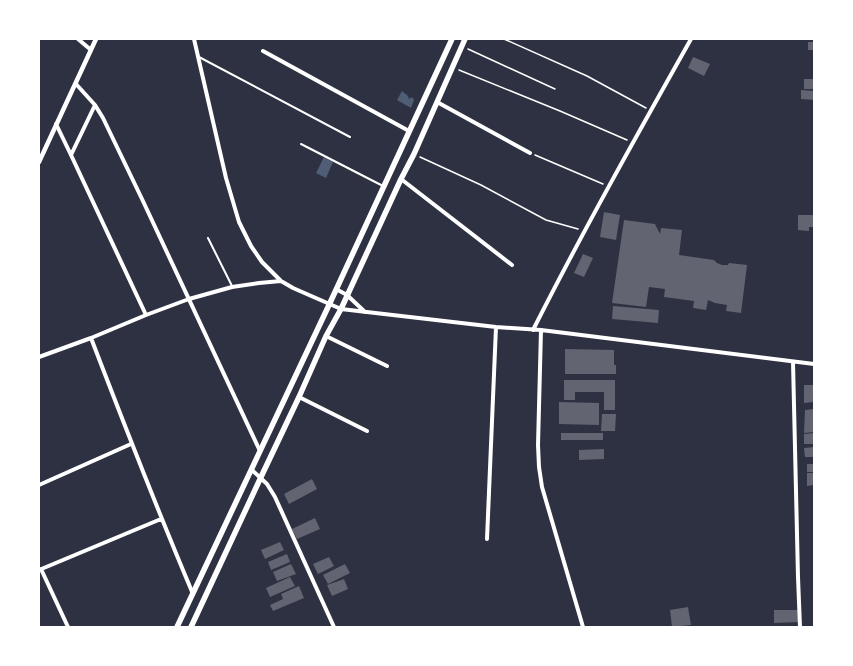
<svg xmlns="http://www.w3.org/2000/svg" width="853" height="666" viewBox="0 0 853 666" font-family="Manrope,sans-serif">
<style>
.water{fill:#4f5d75}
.building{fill:#626471}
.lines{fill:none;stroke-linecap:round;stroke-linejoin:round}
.path{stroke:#fff;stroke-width:1.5}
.service{stroke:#fff;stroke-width:2}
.minor{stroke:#fff;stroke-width:4}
.tertiary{stroke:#fff;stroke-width:4.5}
.secondary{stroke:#fff;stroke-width:5.5}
</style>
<rect width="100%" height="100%" fill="#2d3142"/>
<!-- water -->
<path class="water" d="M402,91L408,96L409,99L412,97L414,100L411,108L397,100Z
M324,157L333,162L326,178L316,173Z"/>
<!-- building -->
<path class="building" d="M808,42H814V50H808Z
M693,57L710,64L704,76L688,68Z
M804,79H814V89H804Z
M801,90L814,91V100L801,99Z
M604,212L620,215L616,240L600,237Z
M798,215H814V227H809V231L798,230Z
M624,220L655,224L660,234L661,228L682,230L679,255L714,260L717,263L722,265H728L729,263L747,265L741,313L726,311L727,305L715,303L708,300L706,310L693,308L694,301L664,297L665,289L649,287L646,307L612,303Z
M583,254L593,258L584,277L574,273Z
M613,306L659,310L658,323L612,319Z
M565,349L614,350V365H616V374H565Z
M564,380H615V410H604V392H575V400H564Z
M804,385H814V402L804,403Z
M559,402L599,403V425L559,424Z
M814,409V420H809H814V432L804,433L805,410Z
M602,414H616L615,431H601Z
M561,433H603V440H561Z
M814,433V444H804V434Z
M814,447V457H805L804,448Z
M604,449V459L579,460V450Z
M807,464H814V472H807Z
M807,473H814V485L807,486Z
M312,479L317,489L289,504L284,494Z
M315,518L320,529L297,539L292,529Z
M280,542L284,550L265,559L261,550Z
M287,554L290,562L271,570L268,562Z
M329,557L334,566L318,574L313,564Z
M291,564L296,574L277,581L273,572Z
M345,564L350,573L328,584L323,575Z
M290,577L295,586L270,597L266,588Z
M344,579L348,589L332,596L327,585Z
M299,586L304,598L273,611L270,605L283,599L281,594Z
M688,607L691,625L672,627L670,610Z
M774,610H799V622L774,623Z"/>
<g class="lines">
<!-- path -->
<path class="path" d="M504,39L587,76L646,108
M468,49L555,89
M459,70L560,111L627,140
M535,155L603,184
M420,157L481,185L546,220L578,229"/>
<!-- service -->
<path class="service" d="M199,57L350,137
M301,144L383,186
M208,238L232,286"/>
<!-- minor -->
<path class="minor" d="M78,39L91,50
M194,39L226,178L239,222L251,246L262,262L281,281L293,288L341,309L496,327L541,330L814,364
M263,51L409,131
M76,84L95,105L103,118L142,199L260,451
M437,102L530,153
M56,124L71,155L146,315
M71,155L95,105
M401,179L512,265
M336,289L347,295L365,312
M533,330C583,231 637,135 691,39
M541,330L538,445L539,467L542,487L583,627
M326,336L387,366
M91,338C124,424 157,509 193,594
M39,357L91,338L146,315L189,299L232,287L259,283L281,281
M793,362L798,577L800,627
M299,397L367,431
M252,470L267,484L275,497L334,627
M39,485L131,444
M487,539L496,327
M41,569L68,627
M39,570L161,519"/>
<!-- tertiary -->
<path class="tertiary" d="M39,162L96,39"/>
<!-- secondary -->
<path class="secondary" d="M177,627L329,305L452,39
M191,627L261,477L299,397L326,336L341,309L401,179L414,154L465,39"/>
</g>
<!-- border -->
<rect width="853" height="666" fill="none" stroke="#ffffff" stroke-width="80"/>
</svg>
